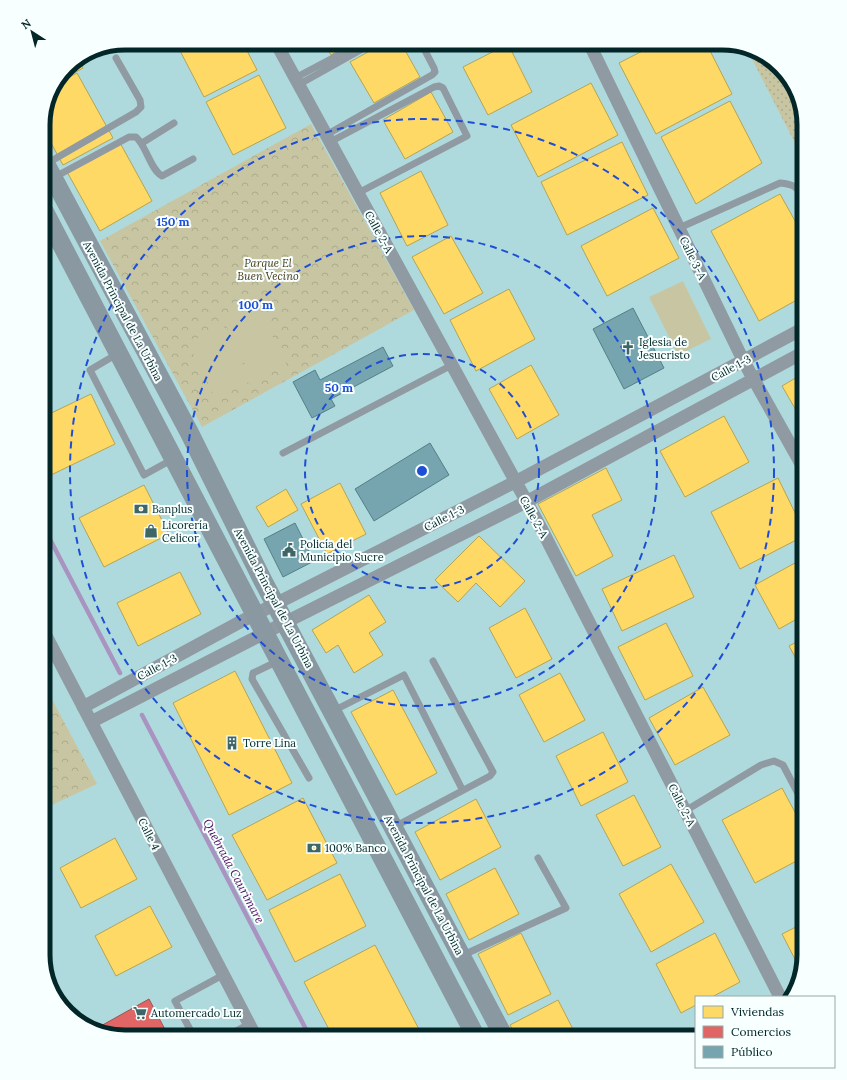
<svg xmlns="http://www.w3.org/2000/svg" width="847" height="1080" viewBox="0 0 847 1080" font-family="Lora,serif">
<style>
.grass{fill:url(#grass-dots)}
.forest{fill:url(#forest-crowns)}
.pitch{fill:#c8c6a2}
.homes{fill:#ffd966;stroke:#b3a453}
.shops{fill:#e06666;stroke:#9e5353}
.public{fill:#76a5af;stroke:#547f86}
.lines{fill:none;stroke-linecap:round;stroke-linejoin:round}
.stream{stroke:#a993c0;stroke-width:4.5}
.service{stroke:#909aa2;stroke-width:7}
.minor{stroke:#909aa2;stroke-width:13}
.secondary{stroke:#8a99a1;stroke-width:19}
.ring{fill:none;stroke:#1d4ed8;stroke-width:2;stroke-dasharray:7 5}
.labels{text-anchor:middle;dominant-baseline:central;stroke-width:4;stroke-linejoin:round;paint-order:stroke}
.street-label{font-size:11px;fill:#032728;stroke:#f7ffff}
.park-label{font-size:11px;font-style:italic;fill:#483513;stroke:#f7ffff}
.poi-label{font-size:11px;fill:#032728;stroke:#f7ffff;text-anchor:start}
.water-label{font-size:12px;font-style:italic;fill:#4d085a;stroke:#f7ffff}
.rim{fill:none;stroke:#032728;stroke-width:5}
.centre{fill:#1d4ed8;stroke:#f7ffff;stroke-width:2}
.ring-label{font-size:12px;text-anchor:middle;font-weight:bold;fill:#1d4ed8;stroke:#f7ffff;stroke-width:4;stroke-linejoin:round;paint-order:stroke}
</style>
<defs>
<pattern id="grass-dots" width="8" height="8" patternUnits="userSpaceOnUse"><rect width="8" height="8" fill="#c8c6a2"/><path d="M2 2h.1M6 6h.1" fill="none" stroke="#aaaa8c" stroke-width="1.8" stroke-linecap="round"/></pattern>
<pattern id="forest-crowns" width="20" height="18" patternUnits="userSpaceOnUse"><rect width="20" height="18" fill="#c8c6a2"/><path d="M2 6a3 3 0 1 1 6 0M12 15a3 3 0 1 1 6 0" fill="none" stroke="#aaaa8c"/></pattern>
</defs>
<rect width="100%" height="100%" fill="#afdadd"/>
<!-- grass -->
<path class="grass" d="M747,49L763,54L790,80L804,125V161Z"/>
<!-- forest -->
<path class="forest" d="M311,124L414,310L202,427L100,241Z
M43,682L97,784L43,809Z"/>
<!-- pitch -->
<path class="pitch" d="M683,281L711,339L678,355L649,297Z
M258,306L286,364L253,380L224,322Z
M223,325L251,381L216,399L188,343Z"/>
<!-- homes -->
<path class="homes" d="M176,43H243L257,70L204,97Z
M324,43H351L331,55Z
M384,43H401L420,77L374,103L350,62Z
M658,43H706L732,94L656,134L619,63Z
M508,44L532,92L488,115L463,67Z
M78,59L83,68L56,83L71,63Z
M77,73L113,138L63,165L43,128V119L51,89L54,85Z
M259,75L286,128L233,155L206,102Z
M591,83L618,135L538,177L511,125Z
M431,92L453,132L405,159L383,120Z
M730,101L762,163L696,204L661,137Z
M119,141L152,201L100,231L66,170Z
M622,142L648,195L567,235L541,182Z
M421,171L448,225L407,246L380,193Z
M780,194L804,237V296L759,321L711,231Z
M653,208L679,258L607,296L581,246Z
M451,236L483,293L444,314L412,257Z
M509,289L535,339L476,371L450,320Z
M531,365L559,415L517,439L489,389Z
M804,373V424L782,386Z
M91,394L115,444L51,475L43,458V417Z
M724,416L749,462L685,497L660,451Z
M606,468L622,500L592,515L613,556L576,576L538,504Z
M778,478L804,531V536L740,569L711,512Z
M340,483L366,534L327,554L301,504Z
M144,485L169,534L104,567L79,518Z
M286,489L298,510L268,527L256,507Z
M479,536L525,581L500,607L476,583L458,602L435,580Z
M674,555L694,597L622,631L602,589Z
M804,558V615L779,629L755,585Z
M180,572L201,614L138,646L117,603Z
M369,595L386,622L369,633L383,655L354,673L338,645L326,653L312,630Z
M525,608L552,659L516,678L489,628Z
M666,623L693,676L645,700L618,647Z
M804,638V673L789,646Z
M235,671L292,783L229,815L173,703Z
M560,673L585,720L544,742L519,695Z
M703,687L730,735L675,765L649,718Z
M393,690L437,773L396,795L351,712Z
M603,732L628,782L581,806L556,756Z
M782,788L804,829V857L755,883L722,820Z
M634,795L661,847L623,866L596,815Z
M303,798L337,863L267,900L232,835Z
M476,799L501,847L440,880L415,832Z
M115,838L137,879L81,908L60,868Z
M671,864L704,922L651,952L619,894Z
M495,868L519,914L469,940L446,894Z
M340,874L366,926L295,962L269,910Z
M150,906L172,947L116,976L95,936Z
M804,923V956L800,969L782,934Z
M521,933L551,994L508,1015L478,954Z
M715,933L740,982L712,997H696V1005L681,1013L656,964Z
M375,945L423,1037H333L304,982Z
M558,1000L577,1037H517L510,1025Z"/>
<!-- shops -->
<path class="shops" d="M149,999L169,1037H124L101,1031L99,1027Z"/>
<!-- public -->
<path class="public" d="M633,308L664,368L624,389L593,329Z
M383,347L393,366L331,399L335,406L312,418L293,382L315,370L320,380Z
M430,443L449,475L374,521L355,489Z
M295,523L314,561L283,577L264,539Z"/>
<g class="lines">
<!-- stream -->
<path class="stream" d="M43,526L120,673
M142,715L310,1037"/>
<!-- service -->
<path class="service" d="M295,78L361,43
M298,85L373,43
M326,135L432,75L435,72L434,68L421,43
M330,142L434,87L439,86L443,88L467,136L358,193
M142,143L174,123
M46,164L136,112L141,107L140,100L116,58
M53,178L129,137H136C147,147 150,169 162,176L193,159
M679,228L780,183C793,184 798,187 804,199
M117,354L90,370L144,475L173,459
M283,453L452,365
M278,661L253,673L252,679L309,778
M333,711L404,675L462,789
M685,811L761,765L774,761L783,765L804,805
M394,827L490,776L493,772L433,661
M461,956L566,908L538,858
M194,1037L175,1001L223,975
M225,1037L249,1024"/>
<!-- minor -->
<path class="minor" d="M276,43L541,528L780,997
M589,43L744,362L804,469
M43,630L256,1037
M83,707L240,622L515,482L804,328
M91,722L286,622L526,502L804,352"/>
<!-- secondary -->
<path class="secondary" d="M43,159L189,432L262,579L504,1037
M43,209L476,1037"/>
</g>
<!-- distance rings -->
<g class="ring">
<circle cx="422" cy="471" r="117"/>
<circle cx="422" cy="471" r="235"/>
<circle cx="422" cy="471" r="352"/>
</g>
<!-- icons -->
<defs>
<g id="church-bare" transform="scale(1.08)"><path d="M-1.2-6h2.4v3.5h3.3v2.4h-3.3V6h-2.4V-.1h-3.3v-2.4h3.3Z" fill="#3f6667" stroke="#f7ffff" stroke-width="2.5" paint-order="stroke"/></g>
<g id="bank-bare" transform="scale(1.08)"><path d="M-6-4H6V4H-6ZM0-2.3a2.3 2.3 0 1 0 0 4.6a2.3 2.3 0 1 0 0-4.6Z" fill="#3f6667" stroke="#f7ffff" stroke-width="2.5" paint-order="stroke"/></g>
<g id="shop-bare" transform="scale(1.08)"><path d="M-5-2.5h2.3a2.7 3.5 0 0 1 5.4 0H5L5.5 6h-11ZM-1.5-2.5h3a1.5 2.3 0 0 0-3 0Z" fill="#3f6667" stroke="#f7ffff" stroke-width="2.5" paint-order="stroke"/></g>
<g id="civic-bare" transform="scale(1.08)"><path d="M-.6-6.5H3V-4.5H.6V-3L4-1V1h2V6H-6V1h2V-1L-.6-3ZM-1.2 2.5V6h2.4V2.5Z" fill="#3f6667" stroke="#f7ffff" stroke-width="2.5" paint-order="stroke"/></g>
<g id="building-bare" transform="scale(1.08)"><path d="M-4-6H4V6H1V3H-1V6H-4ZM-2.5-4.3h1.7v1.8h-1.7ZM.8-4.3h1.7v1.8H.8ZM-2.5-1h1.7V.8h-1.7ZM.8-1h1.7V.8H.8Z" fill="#3f6667" stroke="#f7ffff" stroke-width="2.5" paint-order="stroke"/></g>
<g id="supermarket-bare" transform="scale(1.08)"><path d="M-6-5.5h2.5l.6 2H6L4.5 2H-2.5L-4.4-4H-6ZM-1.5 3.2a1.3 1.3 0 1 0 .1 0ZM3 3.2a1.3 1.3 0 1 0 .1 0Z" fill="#3f6667" stroke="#f7ffff" stroke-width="2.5" paint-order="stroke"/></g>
</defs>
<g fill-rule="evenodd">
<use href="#church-bare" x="628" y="348"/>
<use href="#bank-bare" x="141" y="509"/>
<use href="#shop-bare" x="151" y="531"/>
<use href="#civic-bare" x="289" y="550"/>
<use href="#building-bare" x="232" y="743"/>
<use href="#bank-bare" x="314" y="848"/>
<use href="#supermarket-bare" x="140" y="1013"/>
</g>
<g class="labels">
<!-- street labels -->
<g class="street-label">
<text transform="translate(379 232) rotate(61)">Calle 2-A</text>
<text transform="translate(693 258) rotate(64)">Calle 3-A</text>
<text transform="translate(123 311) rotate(62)">Avenida Principal de La Urbina</text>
<text transform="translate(731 368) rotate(-28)">Calle 1-3</text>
<text transform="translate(534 517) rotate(61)">Calle 2-A</text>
<text transform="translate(444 518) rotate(-27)">Calle 1-3</text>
<text transform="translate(274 598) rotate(62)">Avenida Principal de La Urbina</text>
<text transform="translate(157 667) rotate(-28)">Calle 1-3</text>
<text transform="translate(682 805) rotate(63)">Calle 2-A</text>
<text transform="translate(149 834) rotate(63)">Calle 4</text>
<text transform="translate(424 885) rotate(62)">Avenida Principal de La Urbina</text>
</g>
<!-- park labels -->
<g class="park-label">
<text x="268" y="263">Parque El<tspan x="268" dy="13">Buen Vecino</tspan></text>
</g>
<!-- poi labels -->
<g class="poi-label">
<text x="639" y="342">Iglesia de<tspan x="639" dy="13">Jesucristo</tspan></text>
<text x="152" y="509">Banplus</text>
<text x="162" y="525">Licorería<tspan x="162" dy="13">Celicor</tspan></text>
<text x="300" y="544">Policía del<tspan x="300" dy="13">Municipio Sucre</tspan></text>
<text x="243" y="743">Torre Lina</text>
<text x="325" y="848">100% Banco</text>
<text x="151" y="1013">Automercado Luz</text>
</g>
<!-- water labels -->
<g class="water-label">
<text transform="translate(234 871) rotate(62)">Quebrada Caurimare</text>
</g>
</g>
<!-- crop -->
<path d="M0 0H847V1080H0ZM125 50H722A75 75 0 0 1 797 125V955A75 75 0 0 1 722 1030H125A75 75 0 0 1 50 955V125A75 75 0 0 1 125 50Z" fill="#f7ffff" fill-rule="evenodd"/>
<path class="rim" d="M125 50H722A75 75 0 0 1 797 125V955A75 75 0 0 1 722 1030H125A75 75 0 0 1 50 955V125A75 75 0 0 1 125 50Z"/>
<circle cx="422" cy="471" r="6" class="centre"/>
<g class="ring-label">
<text x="173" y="226">150 m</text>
<text x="256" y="309">100 m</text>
<text x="339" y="392">50 m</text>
</g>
<!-- legend -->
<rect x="695" y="996" width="140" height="72" fill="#f7ffff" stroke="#95a9a9"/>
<rect x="703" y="1006" width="20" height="12" fill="#ffd966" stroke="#95a9a9"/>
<text x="731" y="1016" font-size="12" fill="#032728">Viviendas</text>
<rect x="703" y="1026" width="20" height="12" fill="#e06666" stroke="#95a9a9"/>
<text x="731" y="1036" font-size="12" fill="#032728">Comercios</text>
<rect x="703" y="1046" width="20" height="12" fill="#76a5af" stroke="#95a9a9"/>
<text x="731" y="1056" font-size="12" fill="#032728">Público</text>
<!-- north arrow -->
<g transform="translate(32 32) rotate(324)" stroke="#f7ffff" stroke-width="3" paint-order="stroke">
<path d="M0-3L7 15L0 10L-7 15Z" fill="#032728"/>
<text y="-6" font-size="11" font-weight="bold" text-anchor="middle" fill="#032728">N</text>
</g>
</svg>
